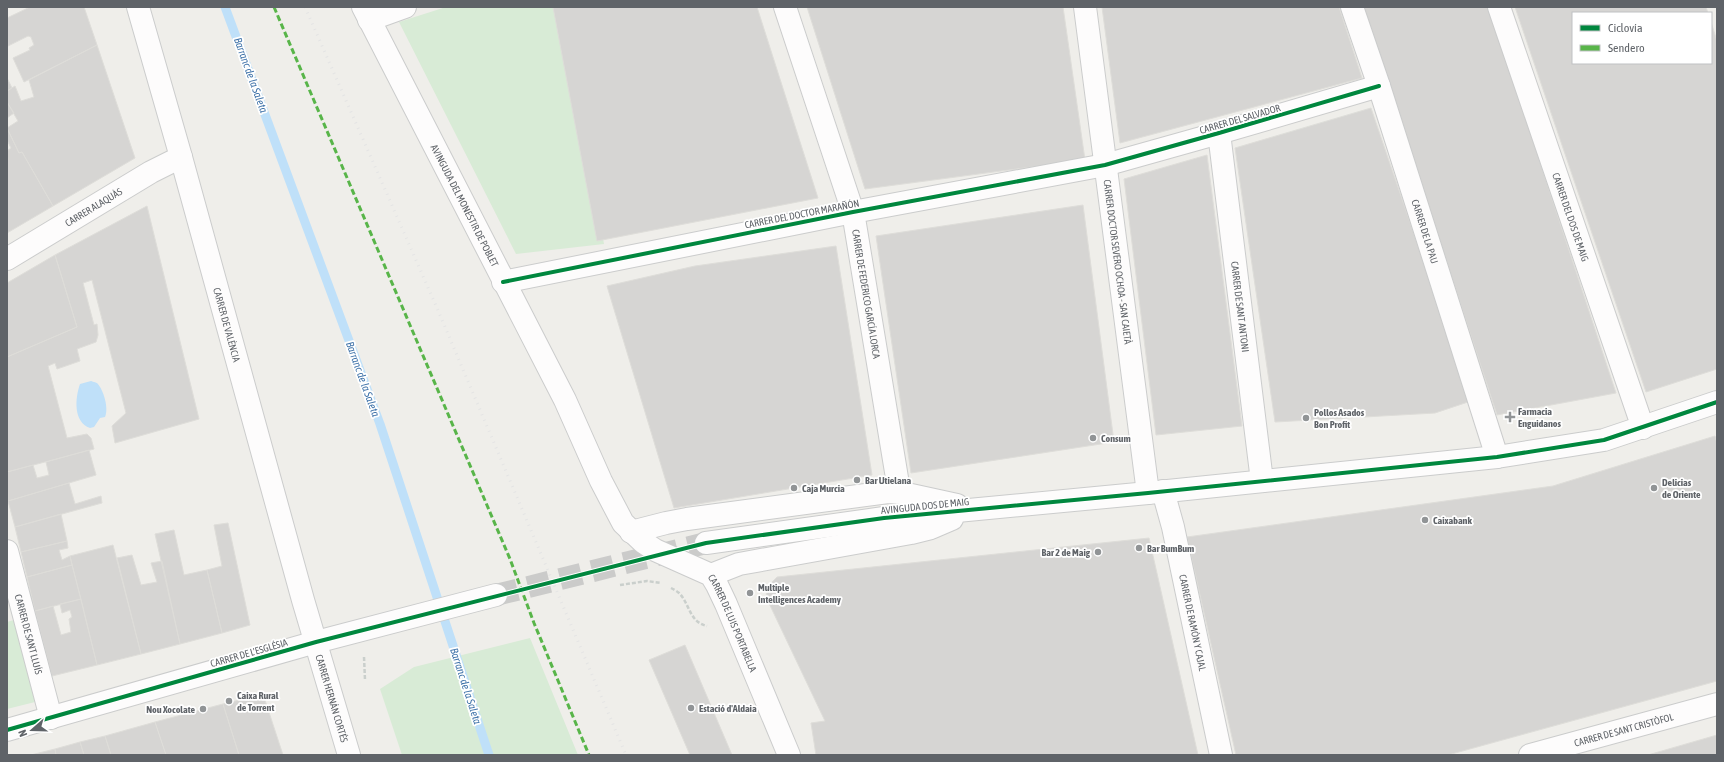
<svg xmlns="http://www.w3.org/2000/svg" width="1724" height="762" viewBox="0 0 1724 762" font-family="'Asap Condensed',sans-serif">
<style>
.green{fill:#d8ebd6}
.water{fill:#bfe0f9}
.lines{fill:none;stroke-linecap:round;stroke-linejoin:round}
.stream{stroke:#bfe0f9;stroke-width:9}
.building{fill:#d6d5d3;stroke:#deddd9}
.minor-tunnel{stroke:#cbcbca;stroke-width:22;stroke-dasharray:22 11;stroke-linecap:butt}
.minor-casing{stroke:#cbcccc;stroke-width:24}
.path{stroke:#cacfcc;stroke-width:2.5;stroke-dasharray:4 2;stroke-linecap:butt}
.minor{stroke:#fdfcfc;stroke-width:22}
.rail{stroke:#e4e4e4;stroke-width:3;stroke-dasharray:1 5;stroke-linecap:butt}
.quiet{stroke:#58b549;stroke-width:3;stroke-dasharray:6 3;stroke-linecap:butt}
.cycleway-casing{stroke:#fff;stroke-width:6}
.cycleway{stroke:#00873e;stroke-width:4}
.poi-dot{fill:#919496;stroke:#fff;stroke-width:1.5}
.labels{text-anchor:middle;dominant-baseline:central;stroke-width:3.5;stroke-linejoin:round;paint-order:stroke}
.street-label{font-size:10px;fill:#5f6368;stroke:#fff}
.poi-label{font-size:10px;font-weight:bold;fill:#5f6368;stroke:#fff;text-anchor:start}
.water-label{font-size:11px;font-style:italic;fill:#4174aa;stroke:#fff}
</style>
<rect width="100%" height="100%" fill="#efeeea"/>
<!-- green -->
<path class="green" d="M446,7H560L604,244L516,254L399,22Z
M14,620L35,702L7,709V622Z
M530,638L578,755H402L380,689L414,667Z"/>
<!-- water -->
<path class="water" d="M91,381C91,381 97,383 97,383C104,390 109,409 105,417L100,418L94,427L90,428C73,422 75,398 80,384Z"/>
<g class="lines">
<!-- stream -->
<path class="stream" d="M225,7L380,424L489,755"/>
</g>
<!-- building -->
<path class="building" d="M30,7H84L97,45L24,82L13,58L30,50L29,48L34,45L31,37L28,36L8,46L7,18Z
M553,7H757L818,198L597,241Z
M807,7H1063L1085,160L865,189Z
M1102,7H1339L1362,78L1120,143Z
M1363,7H1489L1616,393L1497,415Z
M1515,7H1706L1708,13H1573V63H1711V22L1717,41V369L1646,392Z
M97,45L135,158L53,206L22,152L19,153L7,128L18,121L7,102V91L15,86L21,101L34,97L29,80Z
M7,78L12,88L7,91Z
M7,102L14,113L7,118Z
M1371,108L1471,401L1435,413L1275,422L1235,148Z
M7,128L19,153L22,152L53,206L7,233V160H8L7,151L11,148L7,140Z
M1207,155L1242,426L1156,435L1124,179Z
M1083,205L1114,442L911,473L876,236Z
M147,206L199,419L115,443L112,426L126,413L92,280L83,283L94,325L97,324L98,335L96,342L77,349L80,361L57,369L55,363L48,366L67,438L87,434L91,438L94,449L7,472V357L77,327L55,255Z
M836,246L872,475L674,508L607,286L695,266Z
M55,255L77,327L7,357V283Z
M1715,436L1717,444V681L1448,755H1236L1187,537L1553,486Z
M89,450L96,475L8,501L7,472L33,465L37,478L49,475L46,462Z
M69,483L75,504L101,496L102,503L15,527L8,501Z
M61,514L67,541L21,552L15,527Z
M228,523L250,625L222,633L207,570L222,566L214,525Z
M174,530L184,575L207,570L222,633L180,644L155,534Z
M1149,538L1198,755H816L811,723L825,721L766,597L768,586L777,577Z
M67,541L68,548L59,550L62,560L70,556L72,565L27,577L21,552Z
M113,545L141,654L97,665L70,556Z
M132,555L141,585L157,582L151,563L162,561L180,644L141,654L117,558Z
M72,565L81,599L35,611L27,577Z
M81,599L97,665L52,676L35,611L53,606L61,635L71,632L69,619L72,617L70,610L62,613L60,604Z
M685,645L732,755H690L649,660Z
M263,694L283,755H239L223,704Z
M223,704L239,755H166L155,722Z
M155,722L166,755H111L105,736Z
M1717,735V755H1648Z
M105,736L111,755H84L80,742Z
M80,742L84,755H56L55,749Z
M55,749L56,755H31Z"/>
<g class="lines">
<!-- minor-tunnel -->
<path class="minor-tunnel" d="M496,595L706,543"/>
<!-- minor casing -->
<g class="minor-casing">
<g id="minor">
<path id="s1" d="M138,7L181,157L303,600L349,755"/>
<path id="s2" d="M363,7L565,400L601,481L623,523L643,542L655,550L711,575L717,585L726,604L789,755"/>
<path id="s3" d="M785,7L853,212L898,484L902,493"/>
<path id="s4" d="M1085,7L1148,493"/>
<path id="s5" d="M1352,7L1379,86L1497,457"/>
<path id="s6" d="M1499,7L1643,428"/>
<path d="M369,20L405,7"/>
<path id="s7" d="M1219,133L1262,481"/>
<path id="s8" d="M7,259L151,172L181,157"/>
<path d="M503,282L853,212L1105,165L1219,133L1379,86"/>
<path id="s9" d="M1163,491L1173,527L1221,755"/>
<path d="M631,532L666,523L687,519L888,492L902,493L957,505"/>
<path d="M706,543L884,518L1148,493L1497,457L1604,440L1717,402"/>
<path id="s10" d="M7,551L51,718"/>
<path d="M711,575L739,564L911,533L931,528L952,519"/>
<path d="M7,730L316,642L496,595"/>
<path id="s11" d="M1530,755L1717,704"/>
</g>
</g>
<!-- path -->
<path class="path" d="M620,585L647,581L661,583
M671,588C673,589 677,591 679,593C690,604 689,622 707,626
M364,657L365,680"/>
<!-- minor -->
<use href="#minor" class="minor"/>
<!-- rail -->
<path class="rail" d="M305,7L437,308L626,755"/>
<!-- quiet -->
<path class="quiet" d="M274,7L510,559L534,623L589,755"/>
<!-- cycleway casing -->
<g class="cycleway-casing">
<path id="cycleway" d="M503,282L853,212L1105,165L1219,133L1379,86
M7,730L316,642L706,543L884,518L1148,493L1497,457L1604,440L1717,402"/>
</g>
<!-- cycleway -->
<use href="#cycleway" class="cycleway"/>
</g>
<!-- markers -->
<g class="poi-dot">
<path d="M1508 411h4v4h4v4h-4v4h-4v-4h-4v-4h4z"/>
<circle cx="1306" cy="418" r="4"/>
<circle cx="1093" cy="438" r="4"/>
<circle cx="857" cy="480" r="4"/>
<circle cx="794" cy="488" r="4"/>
<circle cx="1654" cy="488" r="4"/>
<circle cx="1425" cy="520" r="4"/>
<circle cx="1139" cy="548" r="4"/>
<circle cx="1098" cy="552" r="4"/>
<circle cx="750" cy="593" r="4"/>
<circle cx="229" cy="701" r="4"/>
<circle cx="691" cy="708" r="4"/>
<circle cx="203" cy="709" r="4"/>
</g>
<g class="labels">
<!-- street labels -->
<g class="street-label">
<text transform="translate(1240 119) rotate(-16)">CARRER DEL SALVADOR</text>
<text stroke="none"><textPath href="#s2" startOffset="223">AVINGUDA DEL MONESTIR DE POBLET</textPath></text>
<text stroke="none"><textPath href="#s8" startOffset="101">CARRER ALAQUÀS</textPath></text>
<text transform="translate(802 214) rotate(-11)">CARRER DEL DOCTOR MARAÑÓN</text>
<text stroke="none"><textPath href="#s6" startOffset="222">CARRER DEL DOS DE MAIG</textPath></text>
<text stroke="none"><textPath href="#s5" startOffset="236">CARRER DE LA PAU</textPath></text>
<text stroke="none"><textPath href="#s4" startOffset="257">CARRER DOCTOR SEVERO OCHOA - SAN CAIETÀ</textPath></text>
<text stroke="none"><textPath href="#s3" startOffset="299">CARRER DE FEDERICO GARCÍA LORCA</textPath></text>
<text stroke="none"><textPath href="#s7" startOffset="175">CARRER DE SANT ANTONI</textPath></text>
<text stroke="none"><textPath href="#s1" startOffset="330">CARRER DE VALÈNCIA</textPath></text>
<text transform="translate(925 506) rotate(-6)">AVINGUDA DOS DE MAIG</text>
<text stroke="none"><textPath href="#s9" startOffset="135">CARRER DE RAMÓN Y CAJAL</textPath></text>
<text stroke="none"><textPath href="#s2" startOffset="734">CARRER DE LUIS PORTABELLA</textPath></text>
<text stroke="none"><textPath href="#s10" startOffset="86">CARRER DE SANT LLUÍS</textPath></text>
<text transform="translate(249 653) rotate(-16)">CARRER DE L'ESGLÉSIA</text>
<text stroke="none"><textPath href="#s1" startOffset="718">CARRER HERNÁN CORTÉS</textPath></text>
<text stroke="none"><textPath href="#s11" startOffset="97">CARRER DE SANT CRISTÒFOL</textPath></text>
</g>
<!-- poi labels -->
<g class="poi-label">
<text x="1518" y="411">Farmacia<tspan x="1518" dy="12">Enguidanos</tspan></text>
<text x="1314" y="412">Pollos Asados<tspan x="1314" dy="12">Bon Profit</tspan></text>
<text x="1101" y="438">Consum</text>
<text x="865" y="480">Bar Utielana</text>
<text x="1662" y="482">Delicias<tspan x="1662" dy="12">de Oriente</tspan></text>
<text x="802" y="488">Caja Murcia</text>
<text x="1433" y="520">Caixabank</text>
<text x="1147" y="548">Bar BumBum</text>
<text x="1090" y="552" text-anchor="end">Bar 2 de Maig</text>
<text x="758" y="587">Multiple<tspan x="758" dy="12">Intelligences Academy</tspan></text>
<text x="237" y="695">Caixa Rural<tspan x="237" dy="12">de Torrent</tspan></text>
<text x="699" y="708">Estació d'Aldaia</text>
<text x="195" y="709" text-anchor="end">Nou Xocolate</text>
</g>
<!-- water labels -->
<g class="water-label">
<text transform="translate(251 75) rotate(70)">Barranc de la Saleta</text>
<text transform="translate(363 379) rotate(70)">Barranc de la Saleta</text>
<text transform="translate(466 686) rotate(72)">Barranc de la Saleta</text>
</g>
</g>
<!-- border -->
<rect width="1724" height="762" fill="none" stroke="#5f6368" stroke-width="16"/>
<!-- legend -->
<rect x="1572" y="12" width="140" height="52" fill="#ffffff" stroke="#bfc1c3"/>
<rect x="1580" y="25" width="20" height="6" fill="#00873e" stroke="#bfc1c3"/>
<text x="1608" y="32" font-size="12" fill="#5f6368">Ciclovía</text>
<rect x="1580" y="45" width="20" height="6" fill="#58b549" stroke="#bfc1c3"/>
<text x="1608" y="52" font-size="12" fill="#5f6368">Sendero</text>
<!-- north arrow -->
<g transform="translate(32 730) rotate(250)" stroke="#ffffff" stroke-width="3" paint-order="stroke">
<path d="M0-3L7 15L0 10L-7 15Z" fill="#5f6368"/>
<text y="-6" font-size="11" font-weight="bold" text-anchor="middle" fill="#5f6368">N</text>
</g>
</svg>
